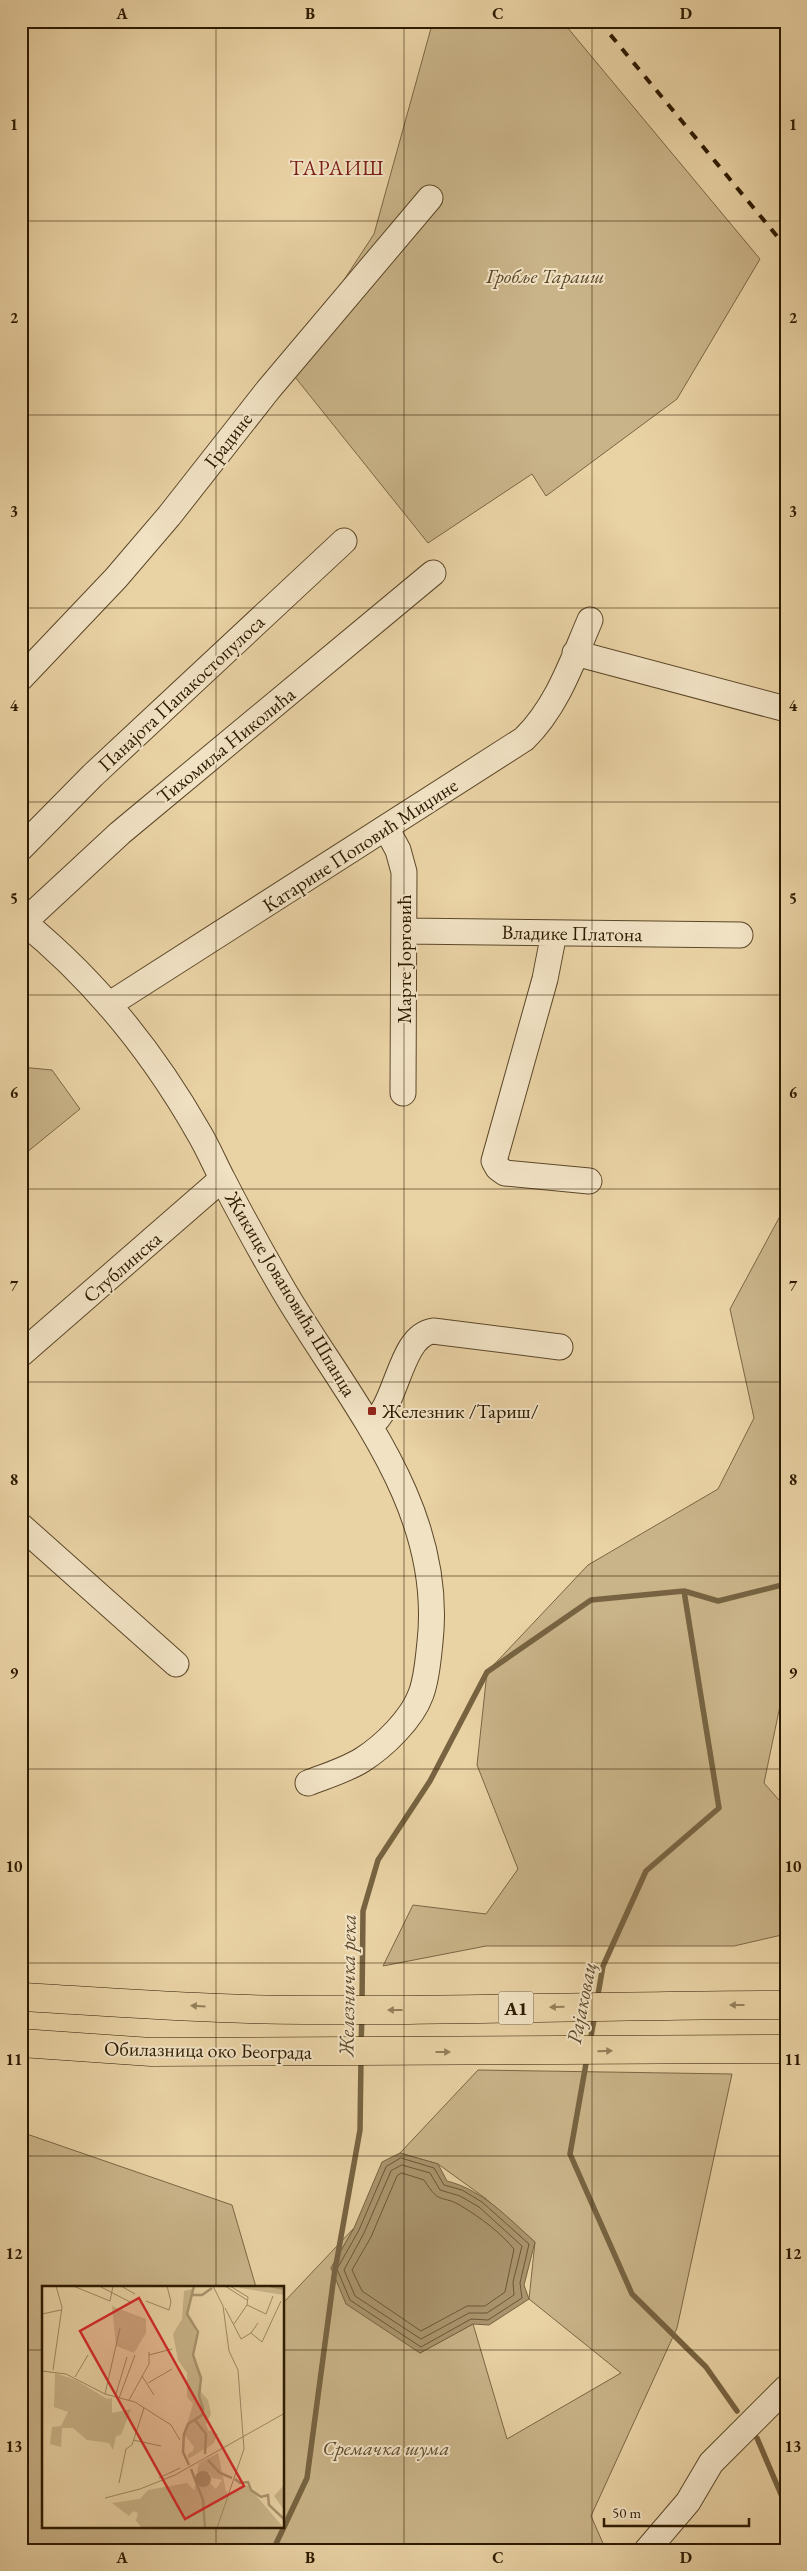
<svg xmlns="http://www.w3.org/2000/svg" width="807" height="2571" viewBox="0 0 807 2571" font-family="'EB Garamond',serif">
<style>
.green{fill:#c9b388;stroke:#7b6644}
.water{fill:#a9936c;stroke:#776341}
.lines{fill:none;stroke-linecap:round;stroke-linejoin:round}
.shore{stroke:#6b5636;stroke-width:1}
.stream{stroke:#776341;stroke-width:5.5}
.minor-casing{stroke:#5c4829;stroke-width:27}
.highway-casing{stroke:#2d1a00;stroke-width:29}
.minor{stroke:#f1e2c4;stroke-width:25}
.highway{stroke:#e9d2a4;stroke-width:28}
.rail{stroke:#2d1a00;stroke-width:4;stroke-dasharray:9 9;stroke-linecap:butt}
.oneway{fill:#947f5a}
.grid{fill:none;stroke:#2d1a00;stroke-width:1;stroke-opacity:0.55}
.poi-dot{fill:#8f2418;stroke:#f1e2c4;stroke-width:2}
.labels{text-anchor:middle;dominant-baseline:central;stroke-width:4;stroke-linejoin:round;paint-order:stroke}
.shield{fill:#f1e2c4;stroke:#68563b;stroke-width:1}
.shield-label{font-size:19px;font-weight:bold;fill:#2d1a00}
.park-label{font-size:20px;font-style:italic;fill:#5c4829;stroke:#f1e2c4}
.street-label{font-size:20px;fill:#2d1a00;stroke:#f1e2c4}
.poi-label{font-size:20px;fill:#2d1a00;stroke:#f1e2c4;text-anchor:start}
.neighbourhood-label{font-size:21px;letter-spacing:1px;fill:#7a1f14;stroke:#f1e2c4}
.water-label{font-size:21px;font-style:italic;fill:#5f4a2b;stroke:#f1e2c4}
.inset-river{fill:none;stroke:#a9936c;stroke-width:2.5}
.inset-road{fill:none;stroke:#9e8862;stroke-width:1}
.view{fill:#d62828;fill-opacity:0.15;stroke:#d62828;stroke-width:2.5}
.inset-edge{fill:none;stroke:#2d1a00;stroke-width:2.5}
.neatline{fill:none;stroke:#2d1a00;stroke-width:2}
.grid-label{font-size:16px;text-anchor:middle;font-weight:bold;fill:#2d1a00}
</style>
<rect width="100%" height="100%" fill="#e9d2a4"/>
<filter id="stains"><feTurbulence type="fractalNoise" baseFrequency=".004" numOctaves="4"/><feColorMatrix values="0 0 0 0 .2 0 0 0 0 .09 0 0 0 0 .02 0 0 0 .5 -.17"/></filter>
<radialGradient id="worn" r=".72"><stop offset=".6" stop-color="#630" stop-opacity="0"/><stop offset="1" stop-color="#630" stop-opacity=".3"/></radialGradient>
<!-- green -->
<path class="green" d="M433,21H562L760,259L677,399L546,496L532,474L428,543L287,367L374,234Z
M21,1067L52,1070L80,1109L21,1157Z
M786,1205V1698L781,1701L764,1783L786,1808V1934L734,1946H486L383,1966L413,1905L486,1914L518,1869L477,1765L487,1672L588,1565L718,1489L754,1418L730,1309Z
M478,2070L732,2074L677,2328L591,2516L606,2550H21V2132L232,2205L256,2287H44V2527H284V2302L354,2228L331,2268L420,2353L473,2324L507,2439L621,2373L529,2299L535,2242L485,2198L438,2164L400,2153Z"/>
<!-- water -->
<path class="water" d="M400,2153L438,2164L447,2181C483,2190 508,2218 535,2242L524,2285L529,2299L489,2325L473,2324L420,2353L346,2304L331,2268L354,2228L382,2162Z"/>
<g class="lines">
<!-- shore -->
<path class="shore" d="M401,2158L434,2168L444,2185L462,2190L482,2202L529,2244L520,2283L522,2298L488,2320L471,2319L421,2347L350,2300L337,2269L359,2230L386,2167Z
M402,2165L430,2173L440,2190L460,2196L479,2207L522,2246L513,2282L514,2295L487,2313H469L421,2339L355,2296L344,2270L364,2233L391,2171Z
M402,2173L424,2180C441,2207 441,2193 463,2207C481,2218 501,2233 514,2249L505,2292L485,2306H467L421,2331L362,2291L352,2270L371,2237L397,2176Z"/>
<!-- stream -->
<path class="stream" d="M597,2000L603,1966L646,1871L719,1808L684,1591
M362,2002L363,1911L378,1860L430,1781L487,1672L591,1600L684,1591L718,1601L786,1584
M590,2042L595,2014
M361,2044L362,2016
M587,2058L570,2154L632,2294L706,2367L737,2411
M757,2438L786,2506
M284,2527L307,2478L334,2276L360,2130L361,2059
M273,2550L284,2527"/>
<!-- minor casing -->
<g class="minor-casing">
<path id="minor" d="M575,653L786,709
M21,678L116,578L169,516L268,390L430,198
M386,828L398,850L404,872L403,1093
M21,848L93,775L344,541
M21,920C94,979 153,1052 199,1133C208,1148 215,1165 223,1180C242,1217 263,1255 284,1291C349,1401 445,1506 430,1642C428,1660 427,1678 421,1694C412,1719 384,1746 362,1760C346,1770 326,1776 308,1783
M24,922L120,833L433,573
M405,931L740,935
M554,933L545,979L494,1161L498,1168L505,1173L589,1181
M110,1004L524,739C557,707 572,662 590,620
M21,1354L222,1179
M370,1426C398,1406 399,1336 433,1331L560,1347
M21,1526L176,1664
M647,2550L688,2502L711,2463L786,2388"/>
</g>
<!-- highway casing -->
<g class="highway-casing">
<path id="highway" d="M21,1997C97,2001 172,2007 248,2009C427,2013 606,2005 786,2005
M21,2043L151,2052L786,2049"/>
</g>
<!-- minor -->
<use href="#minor" class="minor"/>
<!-- highway -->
<use href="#highway" class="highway"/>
<!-- rail -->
<path class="rail" d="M599,21L786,247"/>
</g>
<!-- one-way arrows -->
<defs><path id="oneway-solid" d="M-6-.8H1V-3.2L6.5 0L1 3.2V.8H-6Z" transform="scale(1.25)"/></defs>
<g class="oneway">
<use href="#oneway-solid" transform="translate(737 2005) rotate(180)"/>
<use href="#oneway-solid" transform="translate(198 2006) rotate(-177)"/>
<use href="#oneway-solid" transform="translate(557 2007) rotate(179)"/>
<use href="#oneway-solid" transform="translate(395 2010) rotate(-180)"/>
<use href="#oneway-solid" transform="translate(605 2051) rotate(-1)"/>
<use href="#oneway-solid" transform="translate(443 2052)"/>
</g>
<!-- grid -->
<path class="grid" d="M216,21V2287M404,21V2550M592,21V2550M21,221H786M21,415H786M21,608H786M21,802H786M21,995H786M21,1189H786M21,1382H786M21,1576H786M21,1769H786M21,1963H786M21,2156H786M21,2350H44M284,2350H786M216,2527V2550"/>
<!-- markers -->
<rect class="poi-dot" x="367" y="1406" width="10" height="10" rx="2.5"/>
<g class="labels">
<!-- shield labels -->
<rect class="shield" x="498.5" y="1991.5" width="35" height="33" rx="4"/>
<g class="shield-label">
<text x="516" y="2008">A1</text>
</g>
<!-- park labels -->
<g class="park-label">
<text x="545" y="276">Гробље Тараиш</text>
<text x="386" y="2448">Сремачка шума</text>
</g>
<!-- street labels -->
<g class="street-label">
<text transform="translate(228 440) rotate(-52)">Градине</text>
<text transform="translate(181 693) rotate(-43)">Панајота Папакостопулоса</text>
<text transform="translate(226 745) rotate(-39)">Тихомиља Николића</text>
<text transform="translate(360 845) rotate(-33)">Катарине Поповић Миџине</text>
<text transform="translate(572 933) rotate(1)">Владике Платона</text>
<text transform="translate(404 959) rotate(-90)">Марте Јорговић</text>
<text transform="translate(122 1267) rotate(-41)">Стублинска</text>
<text transform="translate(291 1294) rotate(59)">Жикице Јовановића Шпанца</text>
<text transform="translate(208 2050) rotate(1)">Обилазница око Београда</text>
</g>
<!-- poi labels -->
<g class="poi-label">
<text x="382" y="1411">Железник /Тариш/</text>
</g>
<!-- neighbourhood labels -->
<g class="neighbourhood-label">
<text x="337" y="167">ТАРАИШ</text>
</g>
<!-- water labels -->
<g class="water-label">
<text transform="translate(347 1985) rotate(-89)">Железничка река</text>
<text transform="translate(581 2003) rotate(-79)">Рајаковац</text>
</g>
</g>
<!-- overview -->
<g transform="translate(42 2286)">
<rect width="242" height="242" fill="#e9d2a4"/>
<path d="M197,0H242V9L198,2ZM150,3L151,8L145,28L155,48L151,69L159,93V106L166,114L169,128L164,138L166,144L176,148L171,158L146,173V168L151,165L152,161L142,148L151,118L145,111V87L136,74L131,48L140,33L142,5ZM70,20L104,33V47L92,67L74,60ZM13,87L34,94L65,113L70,112V127L89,123L79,149L74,150L71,164L67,157L45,154L31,142H20L19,161L8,158L10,141L19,140L26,126L12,121ZM176,167L184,205L188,209L205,199L242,242H100L94,235L96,227L91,225L87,230L70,217L98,213L106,204L145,197L152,204L155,194V198L167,196L174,203L180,194L170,192L168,187L155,186L157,177ZM242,199V224L232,210Z" fill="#c9b388"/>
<path d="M153 193a8 8 0 1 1 16 0a8 8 0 1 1-16 0Z" fill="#a9936c"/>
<path class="inset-river" d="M228,0L243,3M151,9H160L170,2M153,134L164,148L163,168M166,174L178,187L190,192M147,179L141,166L142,148L146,138L160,129L161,122L157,110L159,92L151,69L156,46L145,28L152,0M149,183L161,214L163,242M193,193L198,197L206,196L209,204L219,211L226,209L227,219L243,234"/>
<path class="inset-road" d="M31,0L68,15L71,0M79,0L93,8M171,0L181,20L187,65L196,84L202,163L175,242M183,0L205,14M188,0L206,11L205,19L192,38M59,1L90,17M104,15L127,24L129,16L125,0M205,19L224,28L231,10M183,22L199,53L209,47L216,37M0,28L19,24M209,47L220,56L239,15M107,69L130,63M11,84L20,21L14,0M0,85L24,88L63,108L93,116L129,139L138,154M100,90L112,109M33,91L46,69M106,97L130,83M63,108L78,42M73,111L85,71M77,112L93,69M87,114L107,78V66M91,154L119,160M117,192L138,182M77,197L84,163L90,159L102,122M63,212L98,203L133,189L243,127"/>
<path class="view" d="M97,12L202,200L143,233L38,45Z"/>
<rect width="242" height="242" class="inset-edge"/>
</g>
<!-- margin -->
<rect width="807" height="2571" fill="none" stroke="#e9d2a4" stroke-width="55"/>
<!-- scale -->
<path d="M604 2518v8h145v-8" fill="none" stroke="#2d1a00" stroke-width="2.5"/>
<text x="612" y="2518" font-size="15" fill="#2d1a00" stroke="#f1e2c4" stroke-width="4" paint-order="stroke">50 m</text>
<rect x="28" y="28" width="752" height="2516" class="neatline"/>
<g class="grid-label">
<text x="122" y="19">A</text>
<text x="310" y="19">B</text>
<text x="498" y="19">C</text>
<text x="686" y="19">D</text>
<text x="14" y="130">1</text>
<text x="793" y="130">1</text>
<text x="14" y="323">2</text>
<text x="793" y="323">2</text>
<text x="14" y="517">3</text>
<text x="793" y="517">3</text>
<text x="14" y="711">4</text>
<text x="793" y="711">4</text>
<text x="14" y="904">5</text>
<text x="793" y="904">5</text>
<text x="14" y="1098">6</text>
<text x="793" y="1098">6</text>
<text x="14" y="1291">7</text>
<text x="793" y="1291">7</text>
<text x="14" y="1485">8</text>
<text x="793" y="1485">8</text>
<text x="14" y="1678">9</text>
<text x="793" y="1678">9</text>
<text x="14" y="1872">10</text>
<text x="793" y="1872">10</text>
<text x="14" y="2065">11</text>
<text x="793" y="2065">11</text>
<text x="14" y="2259">12</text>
<text x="793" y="2259">12</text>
<text x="14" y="2452">13</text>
<text x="793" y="2452">13</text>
<text x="122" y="2563">A</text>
<text x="310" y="2563">B</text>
<text x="498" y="2563">C</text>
<text x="686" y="2563">D</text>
</g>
<rect width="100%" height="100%" filter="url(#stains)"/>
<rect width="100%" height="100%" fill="url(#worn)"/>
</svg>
